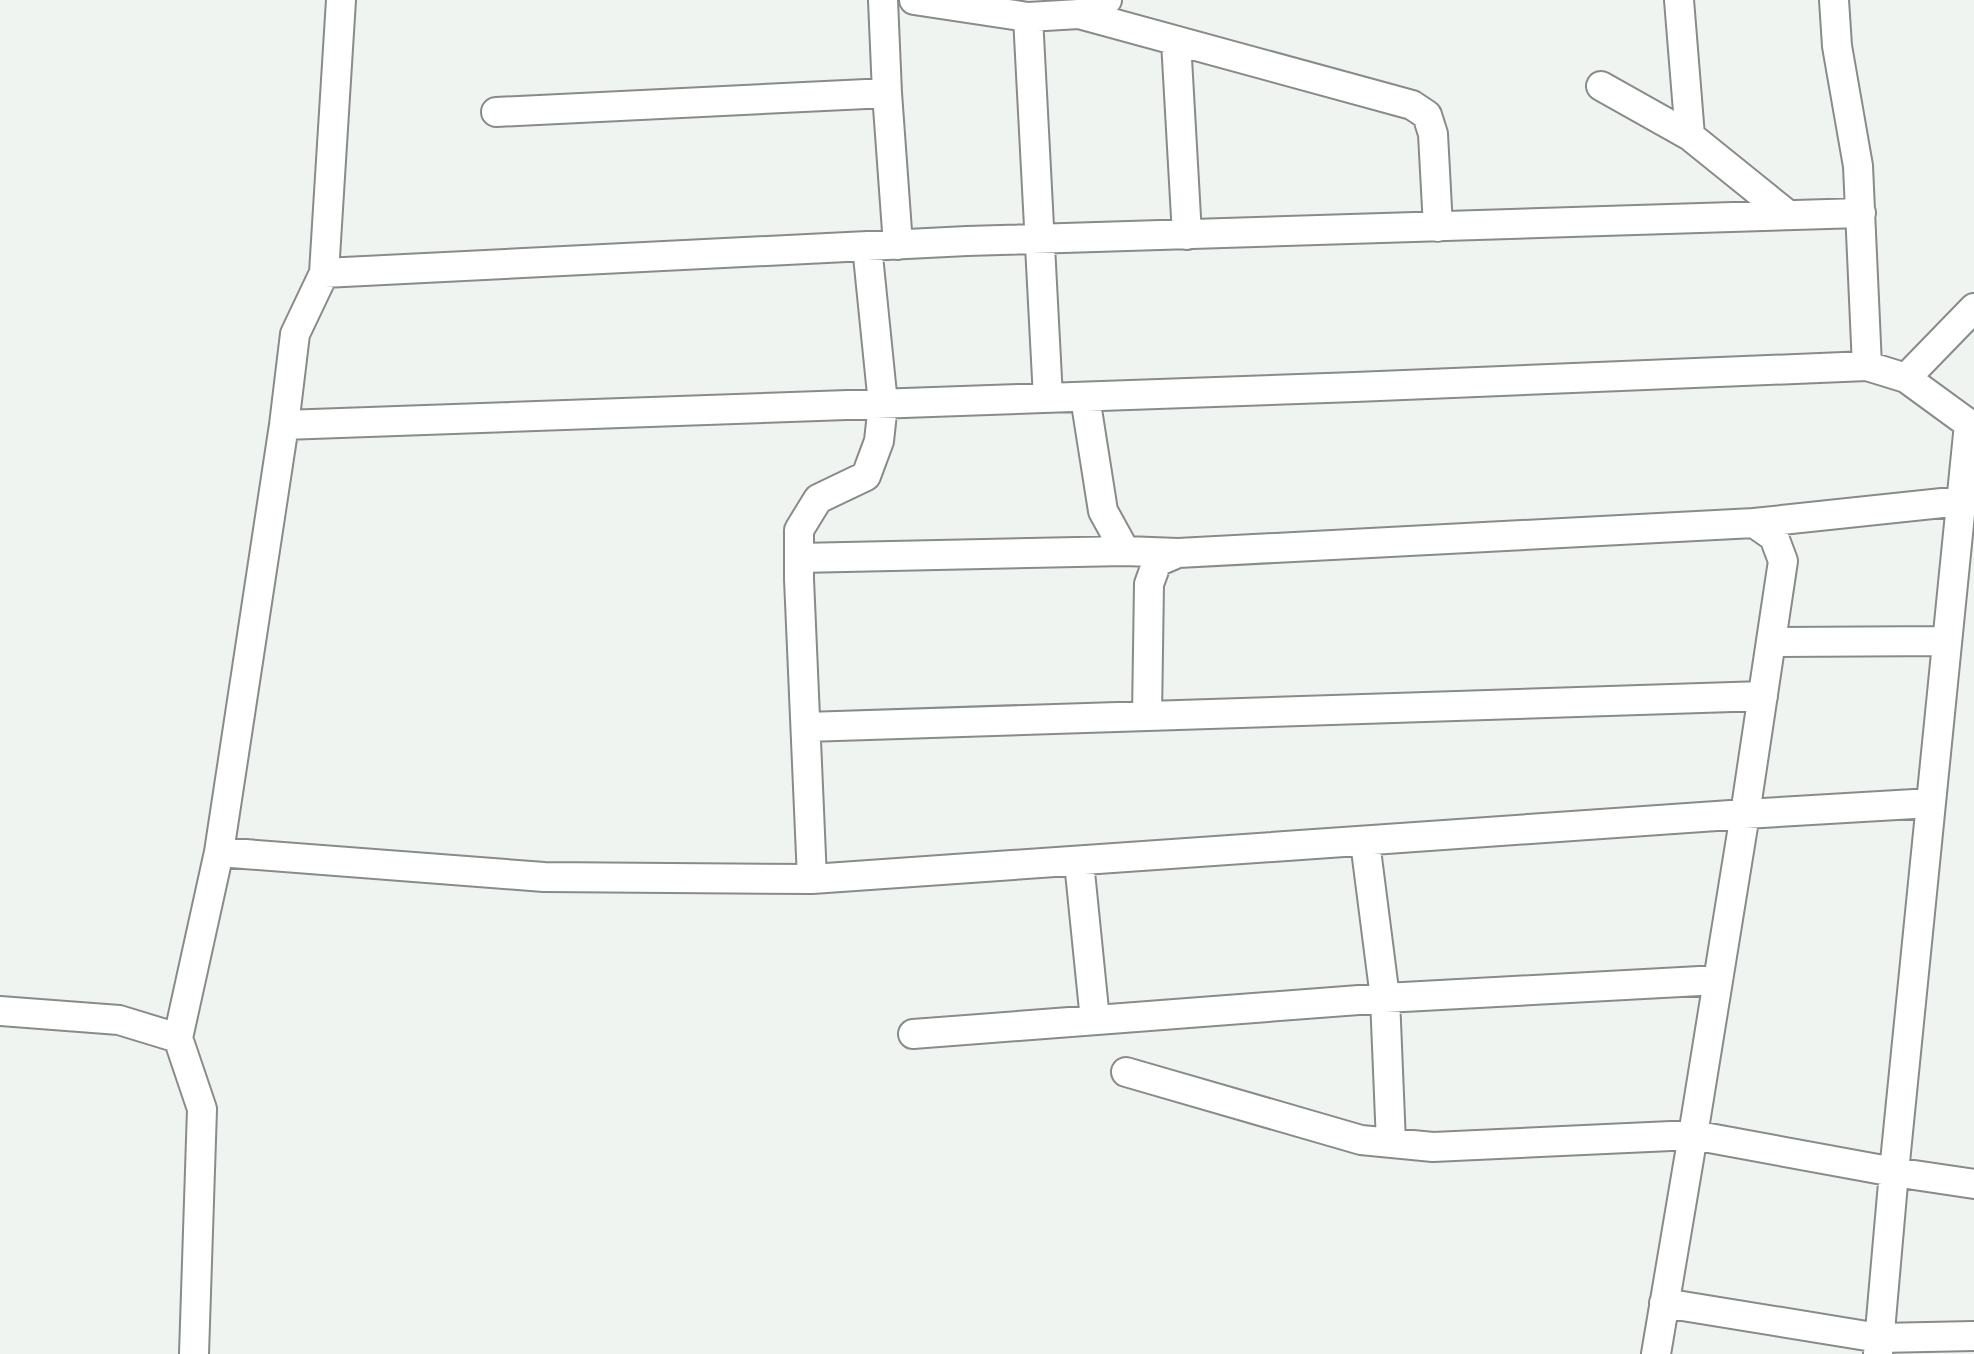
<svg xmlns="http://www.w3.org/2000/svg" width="1974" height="1354" viewBox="0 0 1974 1354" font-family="'Noto Serif',serif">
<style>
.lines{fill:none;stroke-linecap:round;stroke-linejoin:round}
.minor-casing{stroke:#878b89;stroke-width:32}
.minor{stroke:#fff;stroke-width:28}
</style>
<rect width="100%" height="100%" fill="#f0f4f1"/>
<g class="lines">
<!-- minor casing -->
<g class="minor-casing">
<path id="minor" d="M883,0L887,93L898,245
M914,0L1028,17L1079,14L1107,0
M1679,0L1690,136
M1834,0L1837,46L1858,166L1867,366
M1079,14L1412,105L1427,115L1433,134L1438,227
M1028,17L1048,398
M1176,41L1187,235
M1601,86L1690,136L1788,215
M496,112L887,93
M324,273L967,241L1861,213
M1906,378L1974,308
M1085,397L1103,511L1125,551
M284,425L1355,387L1867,366L1906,378L1969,424L1974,425
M1754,523L1961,501
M799,558L1125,551L1178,553
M1771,642L1947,641
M806,727L1763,696
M1931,803L1745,814L1693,1135L1894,1172L1974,1184
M1365,842L1385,998L1391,1143
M219,852L544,877L812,879L1745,814L1783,561L1774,537L1754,523L1178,553L1157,562L1149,584L1147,716
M1079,862L1095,1020
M812,879L799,579V530L818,499L866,476L879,441L883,404L867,246
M0,1011L119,1020L178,1038
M913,1034L1385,998L1718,980
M1126,1072L1361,1140L1433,1147L1693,1135L1656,1354
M1664,1303L1879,1338L1974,1336
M194,1354L202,1109L178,1038L219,852L284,425L295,334L324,273L341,0
M1878,1354L1894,1172L1969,424"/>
</g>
<!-- minor -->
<use href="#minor" class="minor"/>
</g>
</svg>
